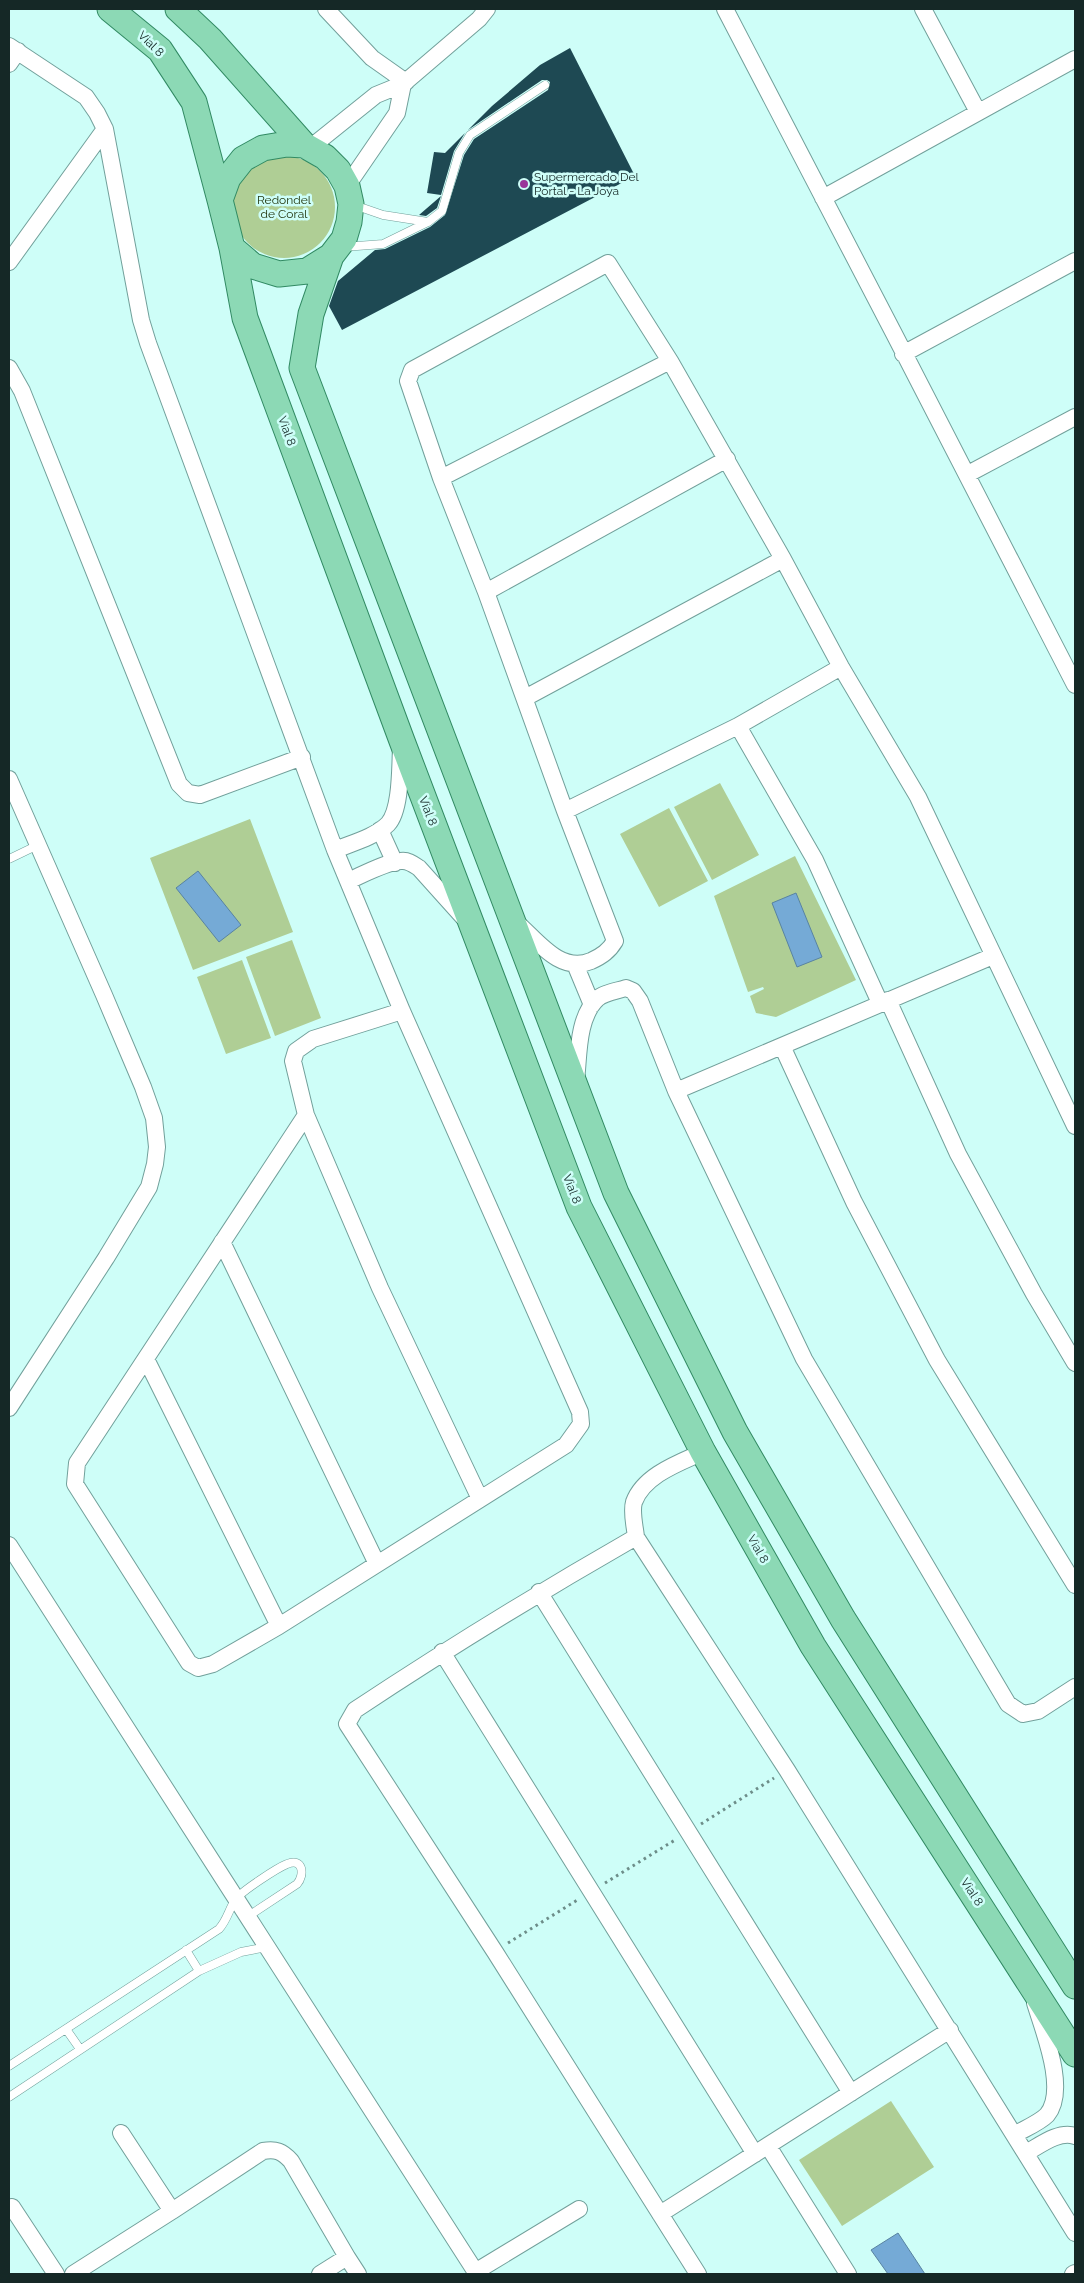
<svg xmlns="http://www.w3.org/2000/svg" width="1084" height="2283" viewBox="0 0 1084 2283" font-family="Raleway,sans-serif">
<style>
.green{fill:#afce95}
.water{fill:#75aad6;stroke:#5883a1}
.building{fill:#1e4953}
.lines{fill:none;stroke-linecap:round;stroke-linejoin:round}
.service-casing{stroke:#72a09b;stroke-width:9}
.minor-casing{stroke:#72a09b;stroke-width:18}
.primary-casing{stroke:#318a63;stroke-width:27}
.path{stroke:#6d8d89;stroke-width:3;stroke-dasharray:2.5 4;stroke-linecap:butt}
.service{stroke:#fff;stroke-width:8}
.minor{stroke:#fff;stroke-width:16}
.primary{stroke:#8cd9b5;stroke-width:25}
.poi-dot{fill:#993499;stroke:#cefef8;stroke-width:2}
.labels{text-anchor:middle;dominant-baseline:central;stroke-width:5;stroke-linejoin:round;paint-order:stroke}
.street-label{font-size:12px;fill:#152826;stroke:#cefef8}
.poi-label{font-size:12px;fill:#152826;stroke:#cefef8;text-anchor:start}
.park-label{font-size:12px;fill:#1d3007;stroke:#cefef8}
</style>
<rect width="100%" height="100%" fill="#cefef8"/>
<!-- green -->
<path class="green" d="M233 207a51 51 0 1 1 102 0a51 51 0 1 1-102 0Z
M720,783L759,855L712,880L674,807Z
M669,808L708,881L659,907L620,834Z
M250,819L293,932L193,970L150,858Z
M795,856L856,980L776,1017L756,1013L750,996L764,989L763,987L748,992L714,896Z
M292,940L321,1018L275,1036L246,957Z
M242,960L271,1038L226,1054L197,977Z
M891,2101L934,2167L842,2226L799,2160Z"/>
<!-- water -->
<path class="water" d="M198,871L241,925L219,942L176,888Z
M796,893L822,957L797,967L772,903Z
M898,2233L925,2274H888L871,2250Z"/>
<!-- building -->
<path class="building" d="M570,48L635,176L342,330L329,306L338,281L375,250L385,249L430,227L445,215L464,155L474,139L548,90L550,82L547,80H542L468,130L492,106L540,65Z
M465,133L454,151L441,195L427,193L434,152L445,153Z
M441,196L437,208L426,216L419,215Z"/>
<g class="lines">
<!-- service casing -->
<g class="service-casing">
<path id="service" d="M354,205L383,215L428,222
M344,247L383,244L428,222L442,211L459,153L470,135L545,85
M9,859L38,845
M186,1950L199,1971
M66,2029L80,2049
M9,2066L219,1929C228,1919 229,1908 236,1899C242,1891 277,1868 287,1864C303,1857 305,1875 297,1884L247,1917
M9,2097L199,1971L241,1952L267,1947"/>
</g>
<!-- minor casing -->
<g class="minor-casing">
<path id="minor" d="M326,9L372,58L406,82
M725,9C842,234 960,459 1075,685
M923,9L978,112
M9,46L86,97L97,113L105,129L141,320L148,343L335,850L402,1011L580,1412L581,1424L566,1445L279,1626L213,1664L198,1668L189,1663L75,1484L77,1463L306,1115L293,1061L296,1051L313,1039L402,1011
M9,64L18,51
M310,148L376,95L403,84L479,19L487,9
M347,186L397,113L403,84
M823,198L1075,59
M9,262L105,129
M903,354L1075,261
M9,368L22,391L179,784L188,793L200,795L302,757
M968,474L1075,417
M441,478L670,361
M486,592L727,459
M525,698L783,559
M738,726L815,860L880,1003
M9,779L104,995L143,1087L154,1118L157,1147L155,1164L149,1187L106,1258L9,1408
M565,811L738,726L841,667
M380,830L395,863
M335,850C352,843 375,837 388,824C401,810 400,767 401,748
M348,881C362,875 386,862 401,861C408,860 413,864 419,868L463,917
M516,922C537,940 560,974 591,961C602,956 609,951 615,941L565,811L486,592L441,478L408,381L412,370L608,263L670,361L783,559L841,667L918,797L1075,1126
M575,964L592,1005
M888,1000L958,1154L1034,1294L1075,1363
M782,1046L854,1202L937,1360L1075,1585
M576,1081C579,1056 577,1018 597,999C603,993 617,991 626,988L633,991L640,1001L676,1091L804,1359L1008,1704L1023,1714L1038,1711L1075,1687
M676,1091L993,956
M306,1115L380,1288L480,1499
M222,1242L377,1564
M146,1359L279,1626
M703,1452C679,1463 644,1475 634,1502C631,1512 635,1527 636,1537L787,1770L1075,2233
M636,1537C540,1592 447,1649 355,1710L347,1724L495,1952L698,2274
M9,1545L477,2274
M539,1592L851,2093
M442,1652L755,2154
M1014,2135C1024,2129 1039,2123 1047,2115C1068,2090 1043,2030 1035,2003
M768,2146L848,2274
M1026,2153C1039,2146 1059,2130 1075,2136
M12,2207L56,2274
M172,2211L263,2151C276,2149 282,2151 291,2161L347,2257
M660,2214L950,2030
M475,2272L579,2209
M73,2274L172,2211L121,2133
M320,2274L347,2257L358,2274
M1073,2274L1075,2273"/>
</g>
<!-- primary casing -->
<g class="primary-casing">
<path id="primary" d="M110,9L160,50L194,102L220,200
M178,9L210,39L304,145
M232,248L245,318L402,741L579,1207L703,1452L813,1646L1075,2054
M331,256L307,271L279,274L253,266L232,248L220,200L228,178L243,159L263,148L287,144L304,145L325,157L338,170L347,186L351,204L349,222L344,239L331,256L311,314L302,368L616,1193L735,1432L843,1619L1075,1986"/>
</g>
<!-- path -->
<path class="path" d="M701,1824L774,1778
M605,1883L675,1840
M508,1943L579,1899"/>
<!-- service -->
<use href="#service" class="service"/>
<!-- minor -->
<use href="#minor" class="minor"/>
<!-- primary -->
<use href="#primary" class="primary"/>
</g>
<!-- markers -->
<circle class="poi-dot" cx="524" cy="184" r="5"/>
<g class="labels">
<!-- street labels -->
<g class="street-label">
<text transform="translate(151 44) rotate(44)">Vial 8</text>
<text transform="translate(287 431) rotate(70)">Vial 8</text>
<text transform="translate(428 811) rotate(69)">Vial 8</text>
<text transform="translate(572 1189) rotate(69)">Vial 8</text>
<text transform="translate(758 1549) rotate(60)">Vial 8</text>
<text transform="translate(972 1892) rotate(57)">Vial 8</text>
</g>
<!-- poi labels -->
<g class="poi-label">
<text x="534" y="177">Supermercado Del<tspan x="534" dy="14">Portal - La Joya</tspan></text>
</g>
<!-- park labels -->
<g class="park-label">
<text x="284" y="200">Redondel<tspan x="284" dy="14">de Coral</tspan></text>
</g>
</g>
<!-- border -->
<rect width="1084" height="2283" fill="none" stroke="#152826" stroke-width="20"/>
</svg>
